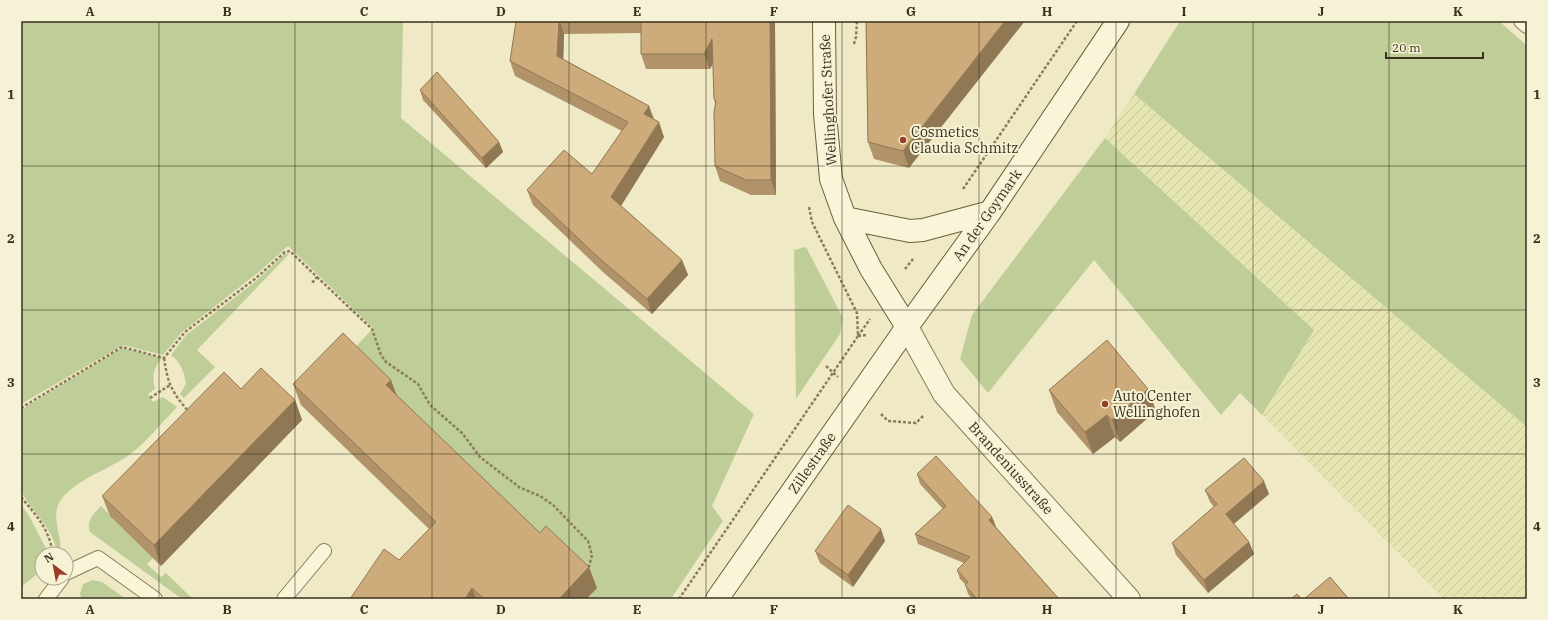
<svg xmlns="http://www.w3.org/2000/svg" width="1548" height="620" viewBox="0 0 1548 620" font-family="'IBM Plex Serif',serif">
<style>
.farmland{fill:url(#farmland-furrows)}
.green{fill:#bfce99}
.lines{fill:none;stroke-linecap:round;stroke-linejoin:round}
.lane-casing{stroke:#8b7c5b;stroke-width:16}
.street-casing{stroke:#8b7c5b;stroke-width:24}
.secondary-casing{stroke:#6d5d3e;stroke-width:24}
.path{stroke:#8b7c5b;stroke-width:2.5;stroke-dasharray:3 2;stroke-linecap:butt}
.lane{stroke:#f9f5d9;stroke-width:14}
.street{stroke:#f9f5d9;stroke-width:22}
.secondary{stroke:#f9f5d9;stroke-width:22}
.wall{fill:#b19369}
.shaded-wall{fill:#907855}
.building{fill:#ceab7a;stroke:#907855}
.grid{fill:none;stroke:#3b311f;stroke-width:1;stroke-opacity:0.55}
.poi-dot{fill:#9b3c29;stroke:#f6f2d5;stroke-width:1.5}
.labels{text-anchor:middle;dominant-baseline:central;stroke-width:4;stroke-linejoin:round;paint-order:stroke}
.street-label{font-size:14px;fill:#3b311f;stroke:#f6f2d5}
.poi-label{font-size:14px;fill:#3b311f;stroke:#f6f2d5;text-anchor:start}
.neatline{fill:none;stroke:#3b311f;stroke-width:1.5}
.grid-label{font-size:13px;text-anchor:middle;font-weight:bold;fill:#3b311f}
</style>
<defs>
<pattern id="farmland-furrows" width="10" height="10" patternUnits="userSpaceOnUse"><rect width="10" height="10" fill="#e5e5b2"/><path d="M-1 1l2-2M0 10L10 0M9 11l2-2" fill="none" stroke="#c5c599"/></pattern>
</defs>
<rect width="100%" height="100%" fill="#efeac5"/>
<!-- farmland -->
<path class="farmland" d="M1134,94L1527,427V599H1444L1262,415L1314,330L1105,138Z"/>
<!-- green -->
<path class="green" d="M21,21H403L401,118L754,414L712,506L723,521L671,599H586L350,353L373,328L288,246L259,272L182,332L163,355L123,345L21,404Z
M1180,21H1499L1527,46V427L1134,94Z
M1105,138L1314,330L1262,415L1240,393L1221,415L1094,260L988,393L960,359L972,315Z
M806,247L843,318L840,334L796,399L794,250Z
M285,254H289L197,350L215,367L184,398L180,394L186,384C184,371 181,363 171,355L186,335L255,282Z
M122,348L162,358C153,368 152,377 155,389L148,394L153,402L163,397L177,407C162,422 146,443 129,455C109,470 72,480 59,503C51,519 63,537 60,554L57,553C53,528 34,514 22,493C19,487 21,422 21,410Z
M21,505L28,514L49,554H42V570L21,587Z
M101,506L153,558L147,564L161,577L166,573L193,599H182L90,532C86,520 93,515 101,506Z
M93,580L102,582L126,599H82L80,594L83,584Z"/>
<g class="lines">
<!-- lane casing -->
<g class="lane-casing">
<path id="lane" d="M1521,21L1527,26
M66,573L98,558L155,599
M46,599L62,578
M284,599L324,551"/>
</g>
<!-- street casing -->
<g class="street-casing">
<path id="street" d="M907,327L944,394L1129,599"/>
</g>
<!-- secondary casing -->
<g class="secondary-casing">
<path id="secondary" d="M824,21L825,114L831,179L845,218L871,269L907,327
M845,218L910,231L923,230L990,212
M717,599L907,327L990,212L1118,21"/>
</g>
<!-- path -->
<path class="path" d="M854,44L856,37L857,21
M963,189L1077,21
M905,269L913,259
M317,277L372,329L381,355L386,362L418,384L430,405L462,433L480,457L519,487L540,496L553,505L588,541L592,555L588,570
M858,336L867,335
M858,336L870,319
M164,358C168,384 171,391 189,412
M826,366L838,377
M150,398L170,385
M21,408L122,347L164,358L185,332L255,279L285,252L290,251L317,277L311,284
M881,414L888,421L916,423L924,415
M21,497C37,516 49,529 53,554
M679,599L858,336L857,313L812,222L809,207"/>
<!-- lane -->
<use href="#lane" class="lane"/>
<!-- street -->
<use href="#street" class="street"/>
<!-- secondary -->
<use href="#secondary" class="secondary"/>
</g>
<!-- wall -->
<path class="wall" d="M530,21H775L776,195H751L720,181L715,166V104L714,99L713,63L710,69H646L641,54V33L564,34L563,59L649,106L654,119L664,137L621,206L682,260L688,275L652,314L604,273L533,205L527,190L592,174L622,131L515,76L510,61Z
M866,21L909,168L874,159L868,142Z
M420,90L499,142L503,152L486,168L423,100Z
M293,384L397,396L597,588L586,599H350L399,560L429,529L301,405Z
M241,389L295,400L302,420L161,566L110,516L102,496Z
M1049,390L1156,411L1120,442L1115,437L1093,454L1057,412Z
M917,474L992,517L996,527L1059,599H972L968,594L965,584L960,579L957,570L964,563L918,544L915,534L943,509L920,484Z
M1205,490L1269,494L1234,524L1249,542L1254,554L1208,593L1176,555L1172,543L1214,507L1210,502Z
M885,541L853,587L820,563L815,551Z"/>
<!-- shaded-wall -->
<path class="shaded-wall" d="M559,21H560L564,34L563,71L557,56Z
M770,21H775L776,195L771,180Z
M1005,21H1025L909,168L903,151Z
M712,39L718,54L710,69L704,54Z
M649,106L654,121L644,114Z
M659,122L664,137L617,212L611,197Z
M499,142L503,152L486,168L482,158Z
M682,260L688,275L652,314L647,299Z
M391,380L399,401L386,385Z
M1148,389L1156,411L1120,442L1112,420Z
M295,400L302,420L161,566L154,545Z
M1107,415L1115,437L1093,454L1085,432Z
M1264,481L1269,494L1230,527L1226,514Z
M992,517L996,527L989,520Z
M881,529L885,541L853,587L848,575Z
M1249,542L1254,554L1208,593L1204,580Z
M589,567L597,588L586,599H559Z
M472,588L476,599H465Z"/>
<!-- building -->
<path class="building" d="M516,21L530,22V21H559L557,56L649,106L644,114L659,122L611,197L682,260L647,299L599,258L527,190L564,150L592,174L628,122L510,61Z
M641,21H770L771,180H746L715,166L714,112L716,101L714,99L712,39L704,54H641Z
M866,21H1005L903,151L868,142Z
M437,72L499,142L482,158L420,90Z
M343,333L391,380L386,385L540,533L546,526L589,567L559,599H484L472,588L465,599H350L384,549L399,560L436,522L293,384Z
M1107,340L1148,389L1112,420L1107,415L1085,432L1049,390Z
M261,368L295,400L154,545L102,496L224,372L241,389Z
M936,456L992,517L989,520L1059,599H977L965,585L968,582L957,570L970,557L915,534L946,506L917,474Z
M1244,458L1264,481L1226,514L1225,513L1249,542L1204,580L1172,543L1217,504L1205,490Z
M848,505L881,529L848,575L815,551Z
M1330,577L1349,599H1304Z
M1297,594L1302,599H1291Z"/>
<!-- grid -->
<path class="grid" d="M159,21V599M295,21V599M432,21V599M569,21V599M706,21V599M842,21V599M979,21V599M1116,21V599M1253,21V599M1389,21V599M21,166H1527M21,310H1527M21,454H1527"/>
<!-- markers -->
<g class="poi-dot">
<circle cx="903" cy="140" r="4"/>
<circle cx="1105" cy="404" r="4"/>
</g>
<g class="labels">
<!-- street labels -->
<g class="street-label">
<text transform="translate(828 100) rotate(-93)">Wellinghofer Straße</text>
<text transform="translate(987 215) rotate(-55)">An der Goymark</text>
<text transform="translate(812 463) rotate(-55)">Zillestraße</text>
<text transform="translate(1011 468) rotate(48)">Brandeniusstraße</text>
</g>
<!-- poi labels -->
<g class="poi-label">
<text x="911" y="132">Cosmetics<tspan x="911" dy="16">Claudia Schmitz</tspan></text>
<text x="1113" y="396">Auto Center<tspan x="1113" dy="16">Wellinghofen</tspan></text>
</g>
</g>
<!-- border -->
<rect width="1548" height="620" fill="none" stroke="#f6f2d5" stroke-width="44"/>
<!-- north arrow -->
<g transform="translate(54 566) rotate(328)"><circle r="19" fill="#f6f2d5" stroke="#aba58c"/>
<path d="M0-3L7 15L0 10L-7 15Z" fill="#9b3c29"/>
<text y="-6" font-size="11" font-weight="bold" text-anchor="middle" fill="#3b311f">N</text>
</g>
<!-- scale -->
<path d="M1386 52v6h97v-6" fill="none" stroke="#3b311f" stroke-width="2"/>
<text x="1392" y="52" font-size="12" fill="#3b311f" stroke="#f6f2d5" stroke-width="3" paint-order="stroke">20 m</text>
<rect x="22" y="22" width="1504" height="576" class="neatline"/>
<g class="grid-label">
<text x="90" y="16">A</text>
<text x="227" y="16">B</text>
<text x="364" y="16">C</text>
<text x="501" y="16">D</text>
<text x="637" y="16">E</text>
<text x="774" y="16">F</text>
<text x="911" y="16">G</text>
<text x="1047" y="16">H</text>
<text x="1184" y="16">I</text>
<text x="1321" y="16">J</text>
<text x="1458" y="16">K</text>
<text x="11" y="99">1</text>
<text x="1537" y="99">1</text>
<text x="11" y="243">2</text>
<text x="1537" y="243">2</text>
<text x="11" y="387">3</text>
<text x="1537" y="387">3</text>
<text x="11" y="531">4</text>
<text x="1537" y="531">4</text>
<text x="90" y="614">A</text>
<text x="227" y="614">B</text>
<text x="364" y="614">C</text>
<text x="501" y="614">D</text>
<text x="637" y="614">E</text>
<text x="774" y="614">F</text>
<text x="911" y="614">G</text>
<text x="1047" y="614">H</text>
<text x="1184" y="614">I</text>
<text x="1321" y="614">J</text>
<text x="1458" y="614">K</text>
</g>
</svg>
